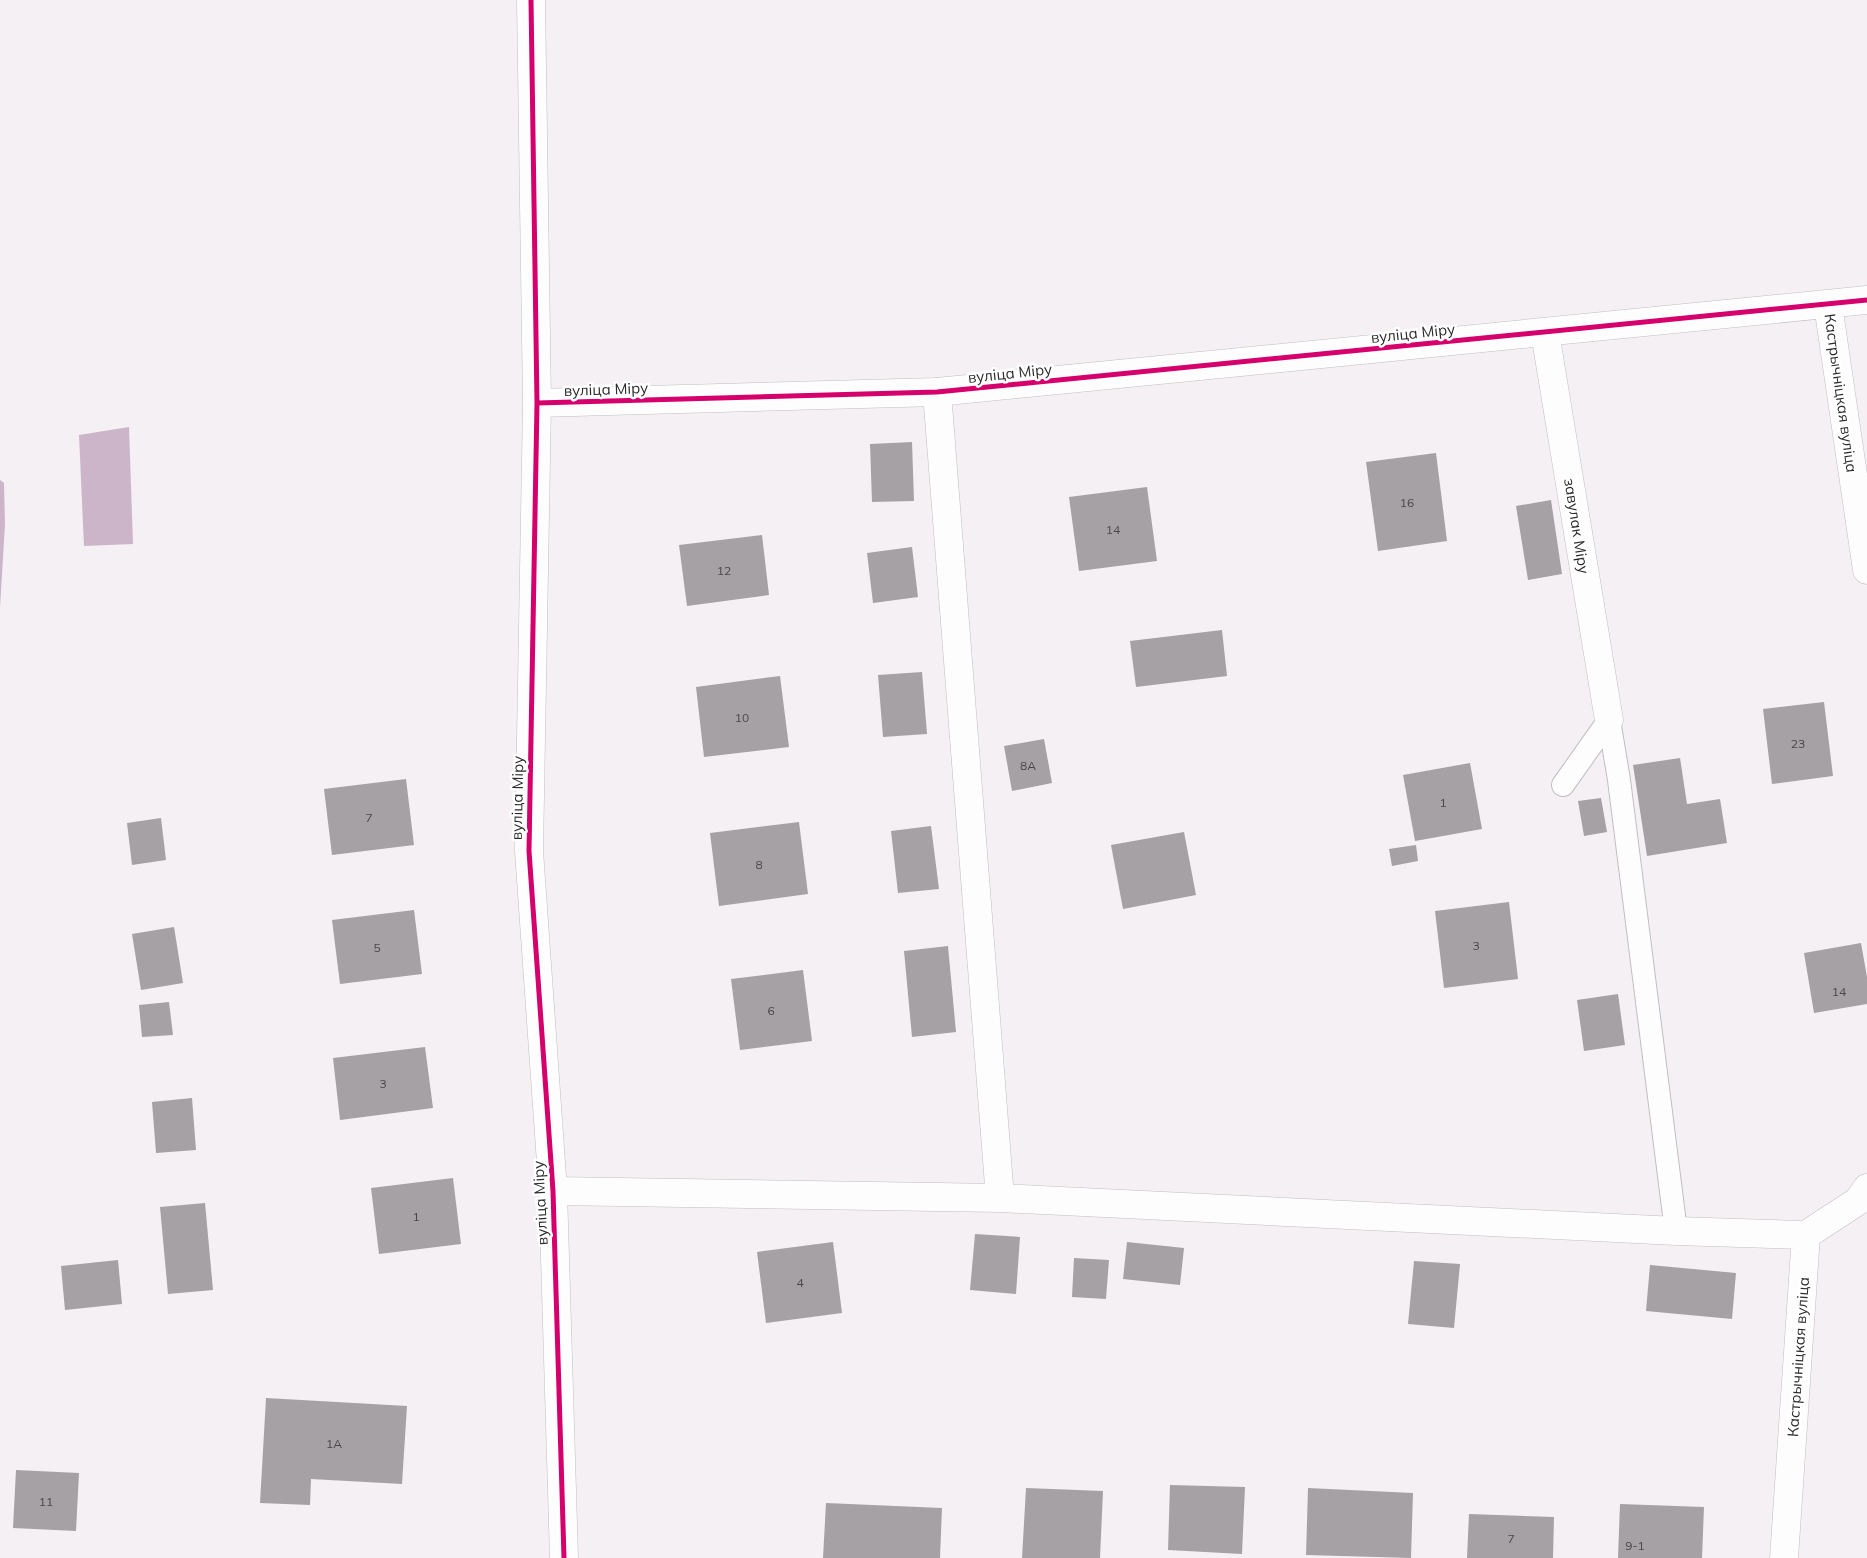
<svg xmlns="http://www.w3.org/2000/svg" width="1867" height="1558" viewBox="0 0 1867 1558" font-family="Mulish,sans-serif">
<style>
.water{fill:#ccb5c9}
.building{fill:#a5a1a4}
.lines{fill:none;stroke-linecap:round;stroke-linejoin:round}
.lane-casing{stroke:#c1bec1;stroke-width:24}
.street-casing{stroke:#c1bec1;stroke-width:29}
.secondary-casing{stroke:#c1bec1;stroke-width:29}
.lane{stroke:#fefdfd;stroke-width:22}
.street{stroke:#fefdfd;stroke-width:28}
.secondary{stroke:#fefdfd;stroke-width:28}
.cycleway-casing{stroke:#fff;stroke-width:8}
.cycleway{stroke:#d6006c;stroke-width:5}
.labels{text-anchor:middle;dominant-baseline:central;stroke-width:5;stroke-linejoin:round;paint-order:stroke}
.number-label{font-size:12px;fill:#4a4749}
.street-label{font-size:15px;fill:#2c292b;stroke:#fff}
</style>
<rect width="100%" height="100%" fill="#f5f0f4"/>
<!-- water -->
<path class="water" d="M129,427L133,544L84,546L79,435Z
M0,480L4,483L5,524L0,608Z"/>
<!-- building -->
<path class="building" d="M912,442L914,501L872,502L870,444Z
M1436,453L1447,541L1378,551L1366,462Z
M1147,487L1157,561L1079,571L1069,497Z
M1551,500L1562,574L1528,580L1516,506Z
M762,535L769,595L687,606L679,545Z
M912,547L918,597L873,603L867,553Z
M1222,630L1227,676L1136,687L1130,641Z
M922,672L927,734L883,737L878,675Z
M780,676L789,747L704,757L696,687Z
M1824,702L1833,776L1772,784L1763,709Z
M1044,739L1052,783L1012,791L1004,746Z
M1680,758L1687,804L1720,799L1727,843L1647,856L1633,765Z
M1470,763L1482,829L1415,841L1403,775Z
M406,779L414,845L332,855L324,789Z
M1601,798L1607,832L1584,836L1578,801Z
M161,818L166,860L132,865L127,823Z
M799,822L808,894L719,906L710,833Z
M931,826L939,889L898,893L891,831Z
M1184,832L1196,895L1123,909L1111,845Z
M1416,845L1418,861L1392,866L1389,849Z
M1509,902L1518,979L1444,988L1435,911Z
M414,910L422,974L340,984L332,920Z
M174,927L183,983L141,990L132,934Z
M1861,943L1867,977V1004L1814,1013L1804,953Z
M948,946L956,1032L912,1037L904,951Z
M803,970L812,1041L740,1050L731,979Z
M1618,994L1625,1045L1584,1051L1577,1000Z
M169,1002L173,1035L142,1037L139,1005Z
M425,1047L433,1108L340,1120L333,1058Z
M192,1098L196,1150L156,1153L152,1102Z
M453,1178L461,1244L379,1254L371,1188Z
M205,1203L213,1290L168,1294L160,1207Z
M975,1234L1020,1237L1016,1294L970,1290Z
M833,1242L842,1313L766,1323L757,1252Z
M1127,1242L1184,1248L1180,1285L1123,1279Z
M1074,1258L1109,1260L1106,1299L1072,1297Z
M118,1260L122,1304L65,1310L61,1266Z
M1414,1261L1460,1264L1454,1328L1408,1324Z
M1650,1265L1736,1273L1732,1319L1646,1311Z
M266,1398L407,1406L402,1484L311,1479L310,1505L260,1503Z
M16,1470L79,1473L76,1531L13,1528Z
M1170,1485L1245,1487L1242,1554L1168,1550Z
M1026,1488L1103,1491L1100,1558H1022Z
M1308,1488L1413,1493L1411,1558L1306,1555Z
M826,1503L942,1508L940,1558H823Z
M1620,1504L1704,1507L1702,1558H1618Z
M1469,1514L1554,1517L1553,1558H1467Z"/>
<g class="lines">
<!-- lane casing -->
<g class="lane-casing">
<path id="lane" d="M1609,720L1619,780L1676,1231
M1563,785L1609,720"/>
</g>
<!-- street casing -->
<g class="street-casing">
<path id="street" d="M1828,305L1867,570
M1545,333L1609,720
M937,392L1000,1198
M553,1191L1000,1198L1676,1231L1806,1235
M1806,1235L1858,1201L1867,1188
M1784,1558L1806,1235"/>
</g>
<!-- secondary casing -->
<g class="secondary-casing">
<path id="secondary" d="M531,0L537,403L529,851L553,1191L564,1558
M537,403L937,392L1867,300"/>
</g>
<!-- lane -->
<use href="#lane" class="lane"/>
<!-- street -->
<use href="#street" class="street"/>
<!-- secondary -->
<use href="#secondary" class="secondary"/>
<!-- cycleway casing -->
<g class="cycleway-casing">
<path id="cycleway" d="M531,0L537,403L529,851L553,1191L564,1558
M537,403L937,392L1867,300"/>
</g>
<!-- cycleway -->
<use href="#cycleway" class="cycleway"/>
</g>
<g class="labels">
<!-- number labels -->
<g class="number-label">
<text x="1407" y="502">16</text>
<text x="1113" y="529">14</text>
<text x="724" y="570">12</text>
<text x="742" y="717">10</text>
<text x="1798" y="743">23</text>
<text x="1028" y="765">8А</text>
<text x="1443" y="802">1</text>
<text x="369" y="817">7</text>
<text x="759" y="864">8</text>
<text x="1476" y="945">3</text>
<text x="377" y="947">5</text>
<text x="1839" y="991">14</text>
<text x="771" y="1010">6</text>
<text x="383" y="1083">3</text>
<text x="416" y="1216">1</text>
<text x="800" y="1282">4</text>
<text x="334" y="1443">1А</text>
<text x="46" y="1501">11</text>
<text x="1511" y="1538">7</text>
<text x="1635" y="1545">9-1</text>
</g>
<!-- street labels -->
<g class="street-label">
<text transform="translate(1413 333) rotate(-6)">вуліца Міру</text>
<text transform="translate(1010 373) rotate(-6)">вуліца Міру</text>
<text transform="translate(606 389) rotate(-2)">вуліца Міру</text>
<text transform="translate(1841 393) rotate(82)">Кастрычніцкая вуліца</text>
<text transform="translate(1577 526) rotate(81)">завулак Міру</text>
<text transform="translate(517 798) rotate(-89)">вуліца Міру</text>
<text transform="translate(540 1203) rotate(-93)">вуліца Міру</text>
<text transform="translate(1798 1357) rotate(-86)">Кастрычніцкая вуліца</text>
</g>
</g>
</svg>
